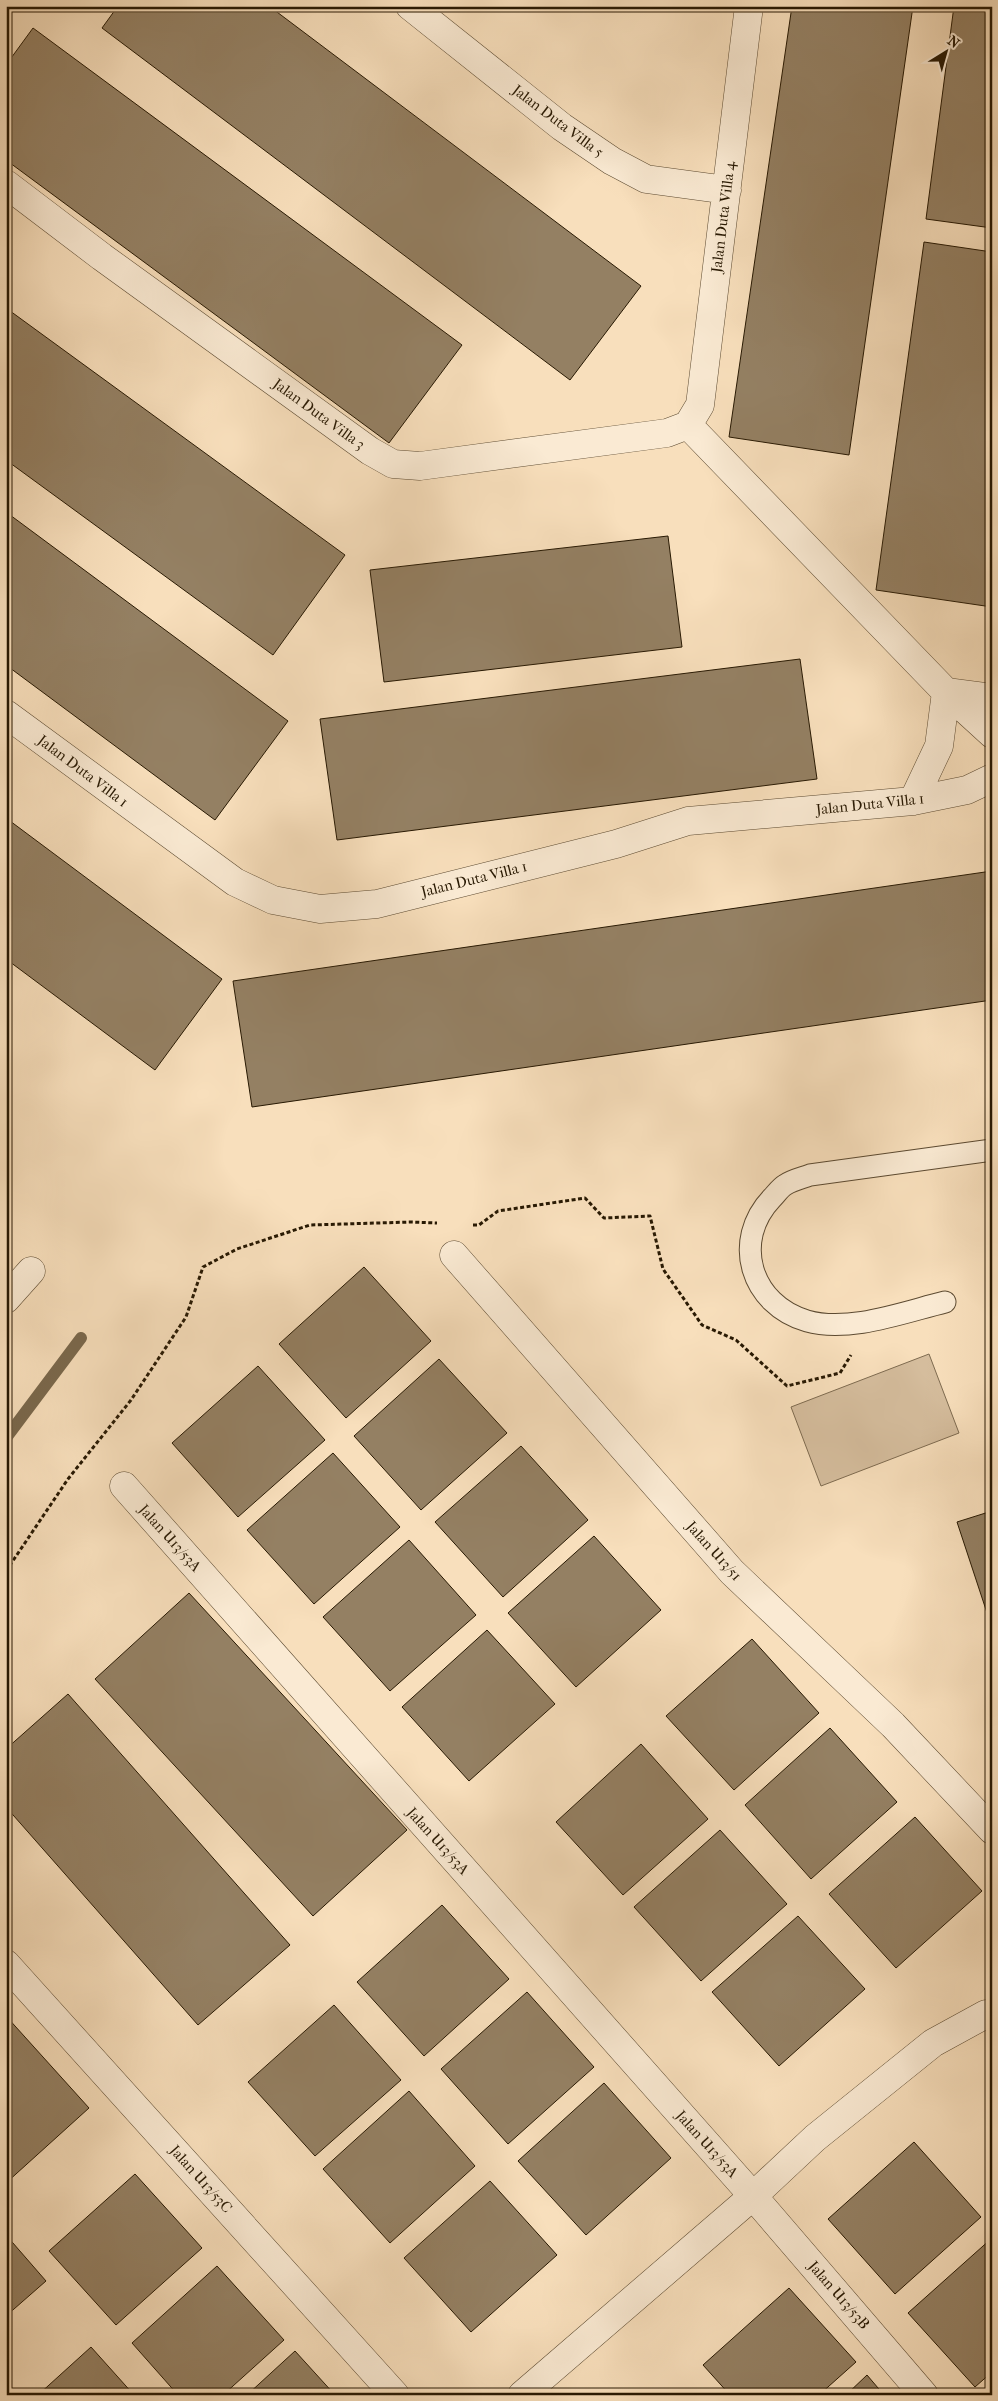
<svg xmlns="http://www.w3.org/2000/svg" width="998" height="2401" viewBox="0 0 998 2401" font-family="'IM FELL French Canon',serif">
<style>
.green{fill:#d5bd9d;stroke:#7e6b50}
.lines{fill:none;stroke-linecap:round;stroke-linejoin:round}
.stream{stroke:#7a684c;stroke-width:12}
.building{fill:#948063;stroke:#281903}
.lane-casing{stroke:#5c4a31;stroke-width:23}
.street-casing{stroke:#5c4a31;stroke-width:29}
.path{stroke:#281903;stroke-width:3;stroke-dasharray:4 2.5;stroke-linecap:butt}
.lane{stroke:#faead3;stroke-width:21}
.street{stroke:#faead3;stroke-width:28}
.labels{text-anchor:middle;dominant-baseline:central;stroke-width:5;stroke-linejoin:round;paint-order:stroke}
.street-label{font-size:15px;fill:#281903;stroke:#faead3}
</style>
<rect width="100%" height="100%" fill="#f8dfbc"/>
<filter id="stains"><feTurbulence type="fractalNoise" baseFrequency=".004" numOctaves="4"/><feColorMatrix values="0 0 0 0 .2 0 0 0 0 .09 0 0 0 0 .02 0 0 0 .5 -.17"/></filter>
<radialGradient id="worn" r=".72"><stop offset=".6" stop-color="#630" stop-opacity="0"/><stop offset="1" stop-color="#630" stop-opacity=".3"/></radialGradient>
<!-- green -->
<path class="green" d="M929,1354L959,1433L821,1486L791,1407Z"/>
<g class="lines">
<!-- stream -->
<path class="stream" d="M6,1438L81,1338"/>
</g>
<!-- building -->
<path class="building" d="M118,6H269L641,286L570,380L102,28Z
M792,6H913L849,455L729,437Z
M954,6H992V228L926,219Z
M33,28L462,345L389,443L6,160V65Z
M924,242L992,252V607L876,590Z
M6,308L345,555L273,655L6,460Z
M6,512L288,721L215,820L6,665Z
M668,536L682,647L384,682L370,570Z
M800,659L817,779L337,840L320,719Z
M6,818L222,979L155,1070L6,959Z
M992,871V1000L252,1107L233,981Z
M364,1267L431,1341L346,1418L279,1344Z
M439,1359L507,1433L421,1510L354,1436Z
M258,1366L325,1440L238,1517L172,1443Z
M521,1446L588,1520L503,1597L435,1522Z
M333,1453L400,1527L314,1604L247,1530Z
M992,1511V1628L957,1522Z
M594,1536L661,1610L576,1687L508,1613Z
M409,1540L476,1615L390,1691L323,1617Z
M189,1593L407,1830L313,1916L95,1679Z
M487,1630L555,1704L469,1781L402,1707Z
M752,1639L819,1713L734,1790L666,1716Z
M68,1694L290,1945L198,2025L6,1807V1749Z
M830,1728L897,1802L811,1879L745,1805Z
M641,1744L708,1819L623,1895L556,1822Z
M915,1817L982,1891L896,1968L829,1894Z
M720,1830L787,1904L701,1981L634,1907Z
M442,1905L509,1979L424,2056L357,1982Z
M798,1916L865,1989L779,2066L712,1992Z
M527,1992L594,2067L508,2144L441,2069Z
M334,2005L401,2080L315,2156L248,2082Z
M6,2016L89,2108L6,2183Z
M604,2083L671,2158L586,2235L518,2161Z
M409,2091L475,2166L390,2243L323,2169Z
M914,2142L981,2217L895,2294L828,2219Z
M135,2174L202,2248L116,2325L49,2251Z
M490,2181L557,2255L471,2332L404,2258Z
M6,2235L46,2281L6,2316Z
M992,2238V2372L975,2387L908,2313Z
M217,2266L284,2340L223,2395H178L132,2343Z
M789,2288L856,2362L819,2395H730L703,2365Z
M91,2347L134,2395H38Z
M295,2351L335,2395H247Z
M867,2375L884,2395H846Z"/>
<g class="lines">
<!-- lane casing -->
<g class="lane-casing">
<path id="lane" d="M945,1302C904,1312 849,1333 807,1321C751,1305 731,1241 772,1198C776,1194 780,1188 785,1185C792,1180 802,1178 810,1175L992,1150"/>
</g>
<!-- street casing -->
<g class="street-casing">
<path id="street" d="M410,6L562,127L612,161L646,179L727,190
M6,184L102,257L370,451L393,464L420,466L667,433L688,425
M688,425L946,692L992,734
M688,425L700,405L749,6
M6,714L235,882L273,900L320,909L377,904L616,844L688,821L913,801L967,790L992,778
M913,801L939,746L946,692L992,698
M454,1255L732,1572L893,1725L992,1830
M6,1299L31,1271
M124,1486L753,2196L924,2395
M6,1964L395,2395
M522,2395L753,2196L815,2138L933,2043L986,2014H992"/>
</g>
<!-- path -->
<path class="path" d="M473,1225H479L498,1211L585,1198L604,1218L650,1216L663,1269L702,1325L736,1340L787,1386L840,1373L851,1355
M6,1571L68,1479L131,1400L186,1317L203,1267L237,1249L310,1225L411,1222L437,1223"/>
<!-- lane -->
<use href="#lane" class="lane"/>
<!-- street -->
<use href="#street" class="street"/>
</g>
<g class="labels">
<!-- street labels -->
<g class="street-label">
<text transform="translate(558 121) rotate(37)">Jalan Duta Villa 5</text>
<text transform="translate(723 217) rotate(-83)">Jalan Duta Villa 4</text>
<text transform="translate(319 414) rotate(36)">Jalan Duta Villa 3</text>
<text transform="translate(83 771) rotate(37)">Jalan Duta Villa 1</text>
<text transform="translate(870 804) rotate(-6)">Jalan Duta Villa 1</text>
<text transform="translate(474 879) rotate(-14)">Jalan Duta Villa 1</text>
<text transform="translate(170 1538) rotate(48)">Jalan U13/53A</text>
<text transform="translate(714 1551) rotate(48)">Jalan U13/51</text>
<text transform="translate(438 1841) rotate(48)">Jalan U13/53A</text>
<text transform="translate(707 2144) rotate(48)">Jalan U13/53A</text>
<text transform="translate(201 2179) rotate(48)">Jalan U13/53C</text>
<text transform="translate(839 2295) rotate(49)">Jalan U13/53B</text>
</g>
</g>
<!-- margin -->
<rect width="998" height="2401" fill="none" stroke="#f8dfbc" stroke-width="25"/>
<rect x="8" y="8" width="983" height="2386" fill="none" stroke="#281903" stroke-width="2.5"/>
<rect x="12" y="12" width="973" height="2376" fill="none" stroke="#281903"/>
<!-- north arrow -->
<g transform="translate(946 52) rotate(37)" stroke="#faead3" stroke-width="4" paint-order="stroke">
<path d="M0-4L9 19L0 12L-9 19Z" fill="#281903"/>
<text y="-8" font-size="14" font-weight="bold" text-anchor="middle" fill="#281903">N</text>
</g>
<rect width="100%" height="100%" filter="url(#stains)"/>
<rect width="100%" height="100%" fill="url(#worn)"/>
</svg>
